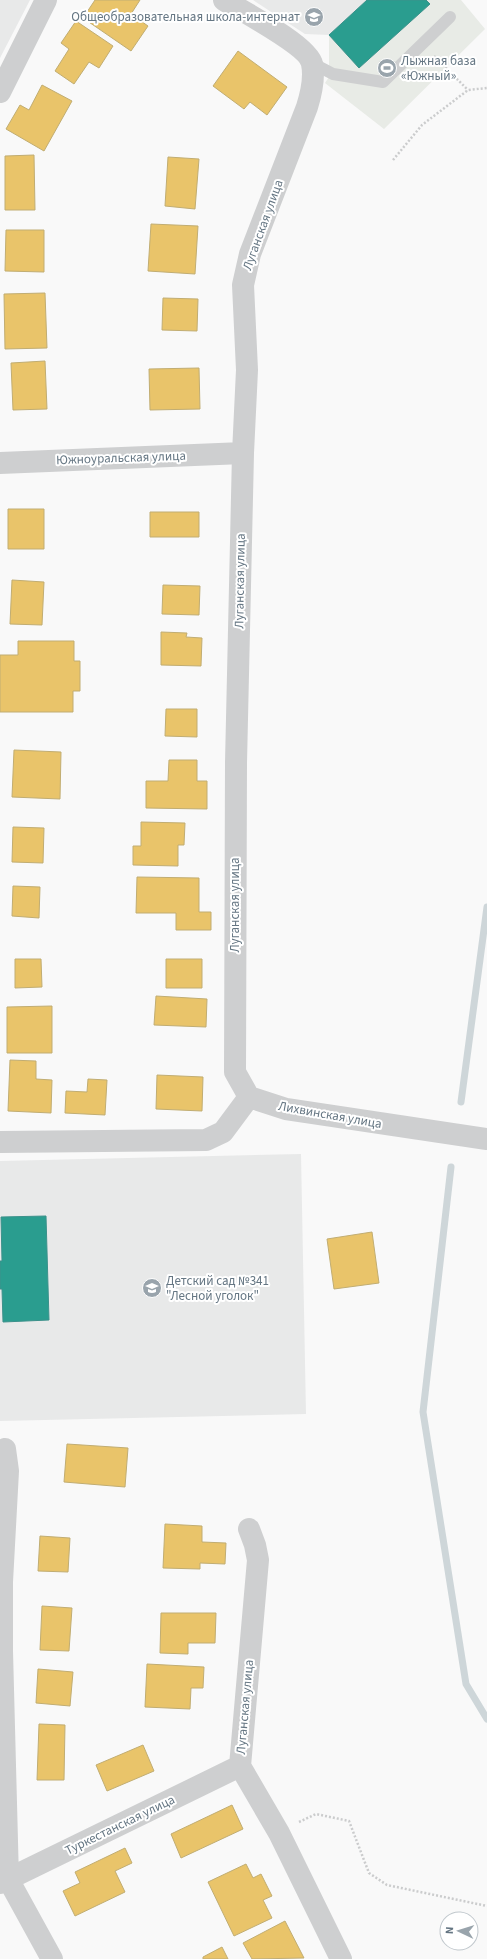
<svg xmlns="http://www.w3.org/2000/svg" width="487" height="1959" viewBox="0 0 487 1959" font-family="'Source Sans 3',sans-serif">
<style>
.built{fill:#e8e9e9}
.green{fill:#e8ebe6}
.homes{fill:#e9c46a;stroke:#c1ad72}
.schools{fill:#2a9d8f;stroke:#3c918b}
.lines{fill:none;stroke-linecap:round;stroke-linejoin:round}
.stream{stroke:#ced6d9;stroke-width:7}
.path{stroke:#cbcccd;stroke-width:2.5;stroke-dasharray:2 2;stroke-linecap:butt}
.service{stroke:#cecfd0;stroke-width:12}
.minor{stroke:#cecfd0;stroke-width:22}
.labels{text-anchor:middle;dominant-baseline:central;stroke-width:4;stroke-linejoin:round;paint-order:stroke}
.poi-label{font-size:13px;fill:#657683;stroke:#fff;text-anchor:start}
.street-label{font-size:13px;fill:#657683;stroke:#fff}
</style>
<rect width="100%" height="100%" fill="#f9f9f9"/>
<!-- built -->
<path class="built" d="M0,0H30L0,58Z
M253,0H367L329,35L305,34Z
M301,1154L306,1414L0,1421V1161Z"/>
<!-- green -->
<path class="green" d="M367,0H461L485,29L384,129L325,83L329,77V35Z"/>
<!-- homes -->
<path class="homes" d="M95,0H140L131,14L148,26L131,51L83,18Z
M76,21L113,46L99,68L89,62L74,84L55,71L69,49L61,43Z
M238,51L287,87L267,115L250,102L244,109L213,86Z
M42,85L72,101L44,151L6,129L20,105L29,110Z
M34,155L35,210H5V156Z
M168,157L199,159L195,209L165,206Z
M151,224L198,226L195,274L148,271Z
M6,230H44V272L5,271Z
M45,293L47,348L5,349L4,294Z
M163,298L198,299L197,331L162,330Z
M45,361L47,409L13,410L11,363Z
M199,368L200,409L150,410L149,369Z
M8,509H44V549H8Z
M150,512H199V537H150Z
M12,580L44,582L42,625L10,624Z
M163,585L200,586L199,615L162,614Z
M161,632L187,633L186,637L202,638L201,666L161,665Z
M18,641H74V661H80V691H73V712H0V655H18Z
M166,709H197V737L165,736Z
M14,750L61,752L60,799L12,797Z
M169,760H197V781H207V809L146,808V781H168Z
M141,822L185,823L184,845H178V866L133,865V846H141Z
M13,827L44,828L43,863L12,862Z
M137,877L199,878V912H211V930H176V913H136Z
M13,886L40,887L39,918L12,916Z
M15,959H41L42,987L15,988Z
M166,959H202V988H166Z
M156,996L207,999L206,1027L154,1025Z
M52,1006V1053H7V1007Z
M10,1060L36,1061V1079L52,1080L51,1113L8,1111Z
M157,1075L203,1077L202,1111L156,1109Z
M88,1079L107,1080L105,1115L65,1113L66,1091L87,1092Z
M372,1232L379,1283L334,1289L327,1239Z
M67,1444L128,1448L125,1487L64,1482Z
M165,1524L202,1526V1542L226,1543L225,1564L200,1563V1569L163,1568Z
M40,1536L70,1538L68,1572L38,1571Z
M42,1606L72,1608L69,1651L40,1650Z
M161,1613H216L215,1643H188V1654L160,1653Z
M147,1664L204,1667L203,1688H191L190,1709L145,1707Z
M38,1669L73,1672L70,1706L36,1703Z
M39,1724L65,1725L64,1780H37Z
M143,1745L154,1771L107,1791L96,1765Z
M232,1805L243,1829L181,1858L171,1834Z
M125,1848L132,1863L115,1871L125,1892L75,1916L63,1891L80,1883L75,1872Z
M246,1864L253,1878L261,1874L272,1896L263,1900L272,1918L234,1936L208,1882Z
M285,1921L304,1958L252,1959L243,1943Z
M222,1947L228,1959H203V1957Z"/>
<!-- schools -->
<path class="schools" d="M367,0H426L430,4L359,68L329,35Z
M46,1216L49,1320L3,1322L2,1289H0V1261H2L1,1217Z"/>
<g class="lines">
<!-- stream -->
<path class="stream" d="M461,1102L487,907
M451,1167L423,1412L466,1684L487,1719"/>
<!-- path -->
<path class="path" d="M434,56L468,90
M393,160L422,125L468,90L487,88
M299,1822L316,1814L349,1821L369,1873L387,1885L487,1906"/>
<!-- service -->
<path class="service" d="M312,63L333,74L383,82L450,17"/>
<!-- minor -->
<path class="minor" d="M224,0C242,11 309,46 312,64C315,78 311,94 307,107L250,254L243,285L247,370L243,453L236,763L235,1072L249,1097
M0,92L46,0
M0,463L243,453
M0,1142L206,1140L223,1132L249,1097L286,1109L487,1139
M5,1449L8,1471L2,1582V1651L8,1879L52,1959
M249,1529L255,1545L258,1560L240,1766L279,1833L341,1959
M0,1883L240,1766"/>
</g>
<!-- icons -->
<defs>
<g id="school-disc" transform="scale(1)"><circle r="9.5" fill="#99a4ac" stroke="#fff"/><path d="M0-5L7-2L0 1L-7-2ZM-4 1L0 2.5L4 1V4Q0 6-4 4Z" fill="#fff"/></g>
<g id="stadium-disc" transform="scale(1)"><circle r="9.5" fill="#99a4ac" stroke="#fff"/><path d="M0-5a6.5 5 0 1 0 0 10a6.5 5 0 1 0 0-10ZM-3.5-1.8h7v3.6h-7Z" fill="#fff"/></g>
</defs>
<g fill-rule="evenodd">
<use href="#school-disc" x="314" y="17"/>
<use href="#stadium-disc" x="387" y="68"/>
<use href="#school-disc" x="152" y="1288"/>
</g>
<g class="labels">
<!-- poi labels -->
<g class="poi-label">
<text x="300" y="17" text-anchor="end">Общеобразовательная школа-интернат</text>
<text x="401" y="61">Лыжная база<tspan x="401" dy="15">«Южный»</tspan></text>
<text x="166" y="1281">Детский сад №341<tspan x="166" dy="15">"Лесной уголок"</tspan></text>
</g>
<!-- street labels -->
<g class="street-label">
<text transform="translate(263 225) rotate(-70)">Луганская улица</text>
<text transform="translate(121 458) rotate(-2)">Южноуральская улица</text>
<text transform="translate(240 581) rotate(-89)">Луганская улица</text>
<text transform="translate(235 905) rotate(-90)">Луганская улица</text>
<text transform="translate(330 1115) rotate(10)">Лихвинская улица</text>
<text transform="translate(245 1707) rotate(-85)">Луганская улица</text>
<text transform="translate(120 1825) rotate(-26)">Туркестанская улица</text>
</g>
</g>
<!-- north arrow -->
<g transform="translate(459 1931) rotate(274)"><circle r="19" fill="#ffffff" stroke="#c1c8cd"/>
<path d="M0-3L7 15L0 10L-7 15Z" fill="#99a4ac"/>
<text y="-6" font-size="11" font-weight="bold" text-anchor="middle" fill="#657683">N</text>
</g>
</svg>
